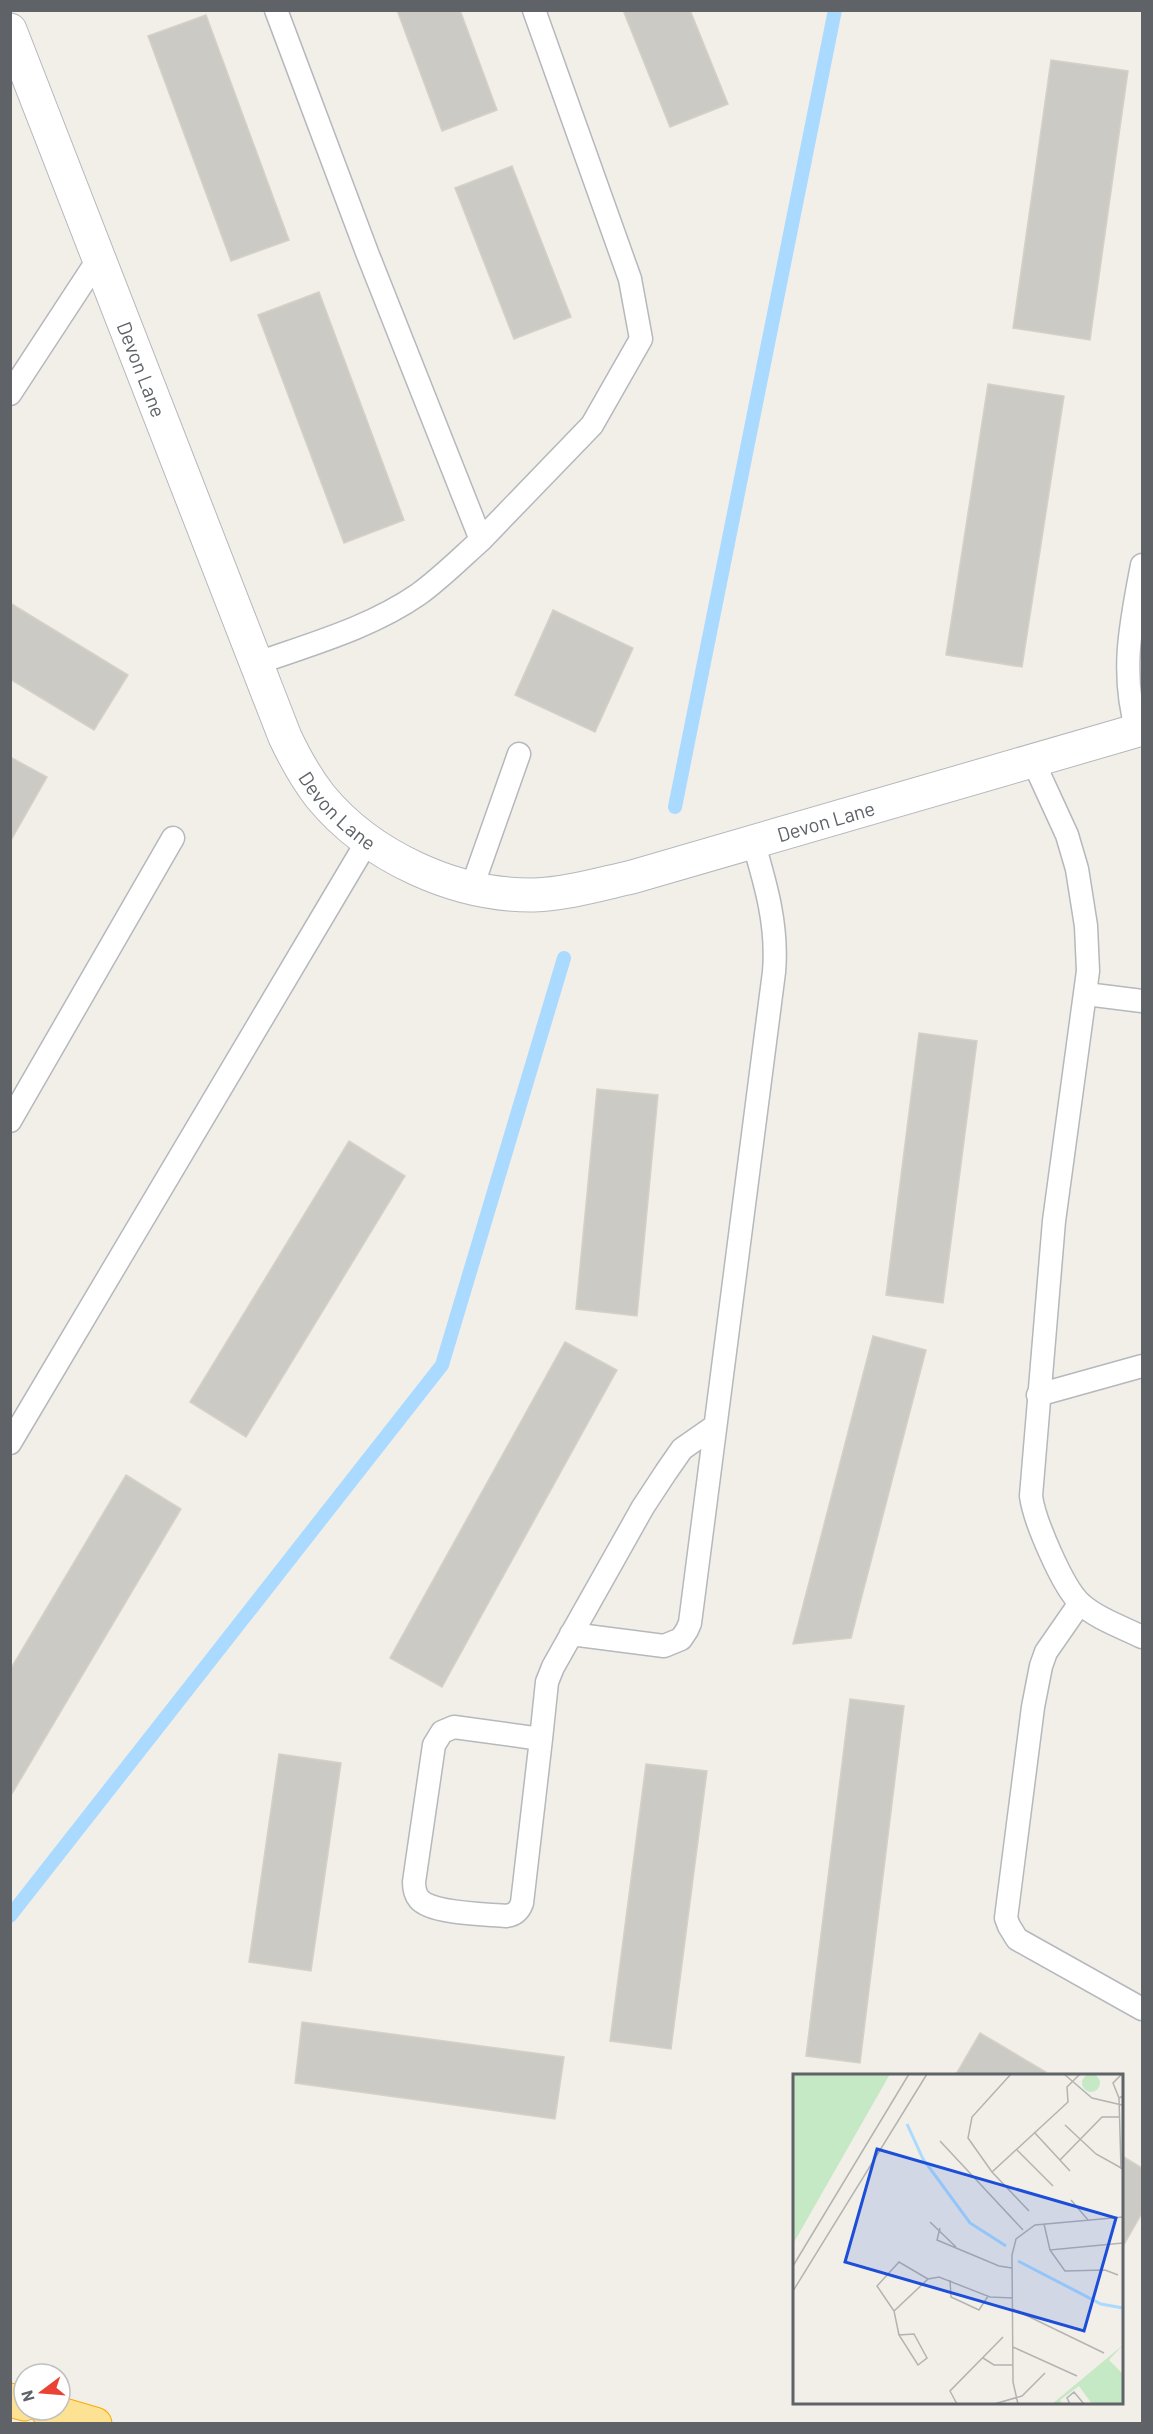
<svg xmlns="http://www.w3.org/2000/svg" width="1153" height="2434" viewBox="0 0 1153 2434" font-family="Barlow,sans-serif">
<style>
.lines{fill:none;stroke-linecap:round;stroke-linejoin:round}
.stream{stroke:#aadaff;stroke-width:14}
.building{fill:#cccac5;stroke:#d6d1c6;stroke-width:1.5}
.service-casing{stroke:#b5b8bc;stroke-width:25}
.minor-casing{stroke:#b5b8bc;stroke-width:35}
.motorway-casing{stroke:#f9ab00;stroke-width:35}
.service{stroke:#fff;stroke-width:22}
.minor{stroke:#fff;stroke-width:33}
.motorway{stroke:#fde293;stroke-width:33}
.labels{text-anchor:middle;dominant-baseline:central;stroke-width:5;stroke-linejoin:round;paint-order:stroke}
.street-label{font-size:20px;fill:#5f6368;stroke:#fff}
.inset-river{fill:none;stroke:#aadaff;stroke-width:3}
.inset-road{fill:none;stroke:#b3b3b1;stroke-width:1.5}
.view{fill:#1d4ed8;fill-opacity:0.15;stroke:#1d4ed8;stroke-width:3}
.inset-edge{fill:none;stroke:#5f6368;stroke-width:3}
</style>
<rect width="100%" height="100%" fill="#f1efe8"/>
<g class="lines">
<!-- stream -->
<path class="stream" d="M675,807L835,10
M10,1916L442,1365L564,958"/>
</g>
<!-- building -->
<path class="building" d="M397,10H460L497,110L442,131Z
M623,10H690L728,104L670,127Z
M206,15L289,240L231,261L148,36Z
M1051,60L1128,71L1090,340L1013,328Z
M512,166L571,317L514,339L455,188Z
M319,292L404,520L344,543L258,315Z
M988,384L1064,396L1022,667L946,655Z
M10,603L128,675L94,730L10,679Z
M553,610L633,648L595,732L515,695Z
M10,757L47,777L10,842Z
M919,1033L977,1041L943,1303L886,1295Z
M597,1089L658,1095L637,1316L576,1309Z
M349,1141L405,1176L246,1437L190,1402Z
M873,1336L926,1350L851,1638L793,1644Z
M565,1342L617,1370L442,1687L390,1658Z
M126,1475L181,1509L10,1797V1670Z
M850,1699L904,1706L860,2063L806,2056Z
M279,1754L341,1763L311,1971L249,1962Z
M646,1764L707,1771L671,2049L610,2041Z
M302,2022L564,2057L555,2119L295,2083Z
M980,2033L1046,2072L1044,2076H955Z
M1122,2156L1142,2168V2213L1122,2248Z"/>
<g class="lines">
<!-- service casing -->
<g class="service-casing">
<path id="service" d="M10,394L99,258
M481,540L592,425L641,339L630,279L534,10
M255,664C311,644 370,628 419,594C441,578 461,558 481,540L368,255L276,10
M1137,731C1120,672 1131,623 1142,565
M1033,761L1067,835L1077,869L1086,926L1088,971L1054,1221L1031,1496C1034,1520 1063,1588 1081,1604C1098,1619 1122,1627 1142,1637
M472,887L519,754
M1086,994L1142,1001
M10,1121L173,838
M1038,1395L1142,1366
M10,1443L368,840
M1080,1603L1046,1652L1041,1666L1033,1707L1006,1918L1009,1926L1017,1939L1142,2009
M571,1634L664,1646L681,1639L687,1630L690,1623L774,972C778,926 766,885 753,841
M454,1727L541,1739L522,1903C519,1911 515,1915 506,1916C486,1914 432,1914 419,1899C415,1894 414,1888 414,1882L434,1745L442,1732Z
M541,1739L547,1682L553,1667L643,1507L666,1472L682,1449L715,1426"/>
</g>
<!-- minor casing -->
<g class="minor-casing">
<g id="minor">
<path id="s1" d="M10,30L285,737C295,758 306,778 320,796C369,856 455,896 534,895C567,894 600,884 632,877L1142,729"/>
</g>
</g>
<!-- motorway casing -->
<g class="motorway-casing">
<path id="motorway" d="M10,2400L24,2404
M47,2410L95,2424"/>
</g>
<!-- service -->
<use href="#service" class="service"/>
<!-- minor -->
<use href="#minor" class="minor"/>
<!-- motorway -->
<use href="#motorway" class="motorway"/>
</g>
<g class="labels">
<!-- street labels -->
<g class="street-label">
<text stroke="none"><textPath href="#s1" startOffset="364">Devon Lane</textPath></text>
<text stroke="none"><textPath href="#s1" startOffset="850">Devon Lane</textPath></text>
<text stroke="none"><textPath href="#s1" startOffset="1372">Devon Lane</textPath></text>
</g>
</g>
<!-- overview -->
<g transform="translate(793 2074)">
<rect width="330" height="330" fill="#f1efe8"/>
<path d="M0,0H97L0,170ZM289 9a9 9 0 1 1 18 0a9 9 0 1 1-18 0ZM330,271L316,286L330,300V330H299L286,312L267,326L269,330H259Z" fill="#c5e8c5"/>
<path class="inset-river" d="M114,50L130,85L177,149L213,172M225,187L308,230L330,234"/>
<path class="inset-road" d="M218,0L179,43L175,64L199,98L236,137M271,0L299,24L329,31M326,24L320,9L329,0M272,51L303,80L330,95M241,58L277,97M147,67L230,156M223,75L260,112M267,86L309,43H327M328,95L326,24L330,22M199,98L275,28L274,13L287,0M278,126L295,146M137,148L163,173M251,150L257,176L330,169M147,154L144,166L206,192L219,194M257,176L272,197L312,196L325,201M0,192L116,0M135,205L106,188L84,212L101,237L135,205L146,203L197,223L220,224M157,206L158,223L186,236L195,222M0,217L134,0M220,235L311,279M101,237L106,261M121,260L134,284L125,291L106,261ZM220,273L284,302M190,284L201,291H220M164,330L157,317L210,263M201,330L229,322L252,299M225,330L220,308L219,181L223,165L242,151L330,143M277,330L274,324L281,318L291,330"/>
<path class="view" d="M84,75L323,144L291,257L52,188Z"/>
<rect width="330" height="330" class="inset-edge"/>
</g>
<!-- border -->
<rect width="1153" height="2434" fill="none" stroke="#5f6368" stroke-width="24"/>
<!-- north arrow -->
<g transform="translate(42 2392) rotate(254)"><circle r="28" fill="#ffffff" stroke="#bfc1c3" stroke-width="1.5"/>
<path d="M0-4.5L10 22L0 15L-10 22Z" fill="#ea4335"/>
<text y="-9" font-size="16" font-weight="bold" text-anchor="middle" fill="#5f6368">N</text>
</g>
</svg>
